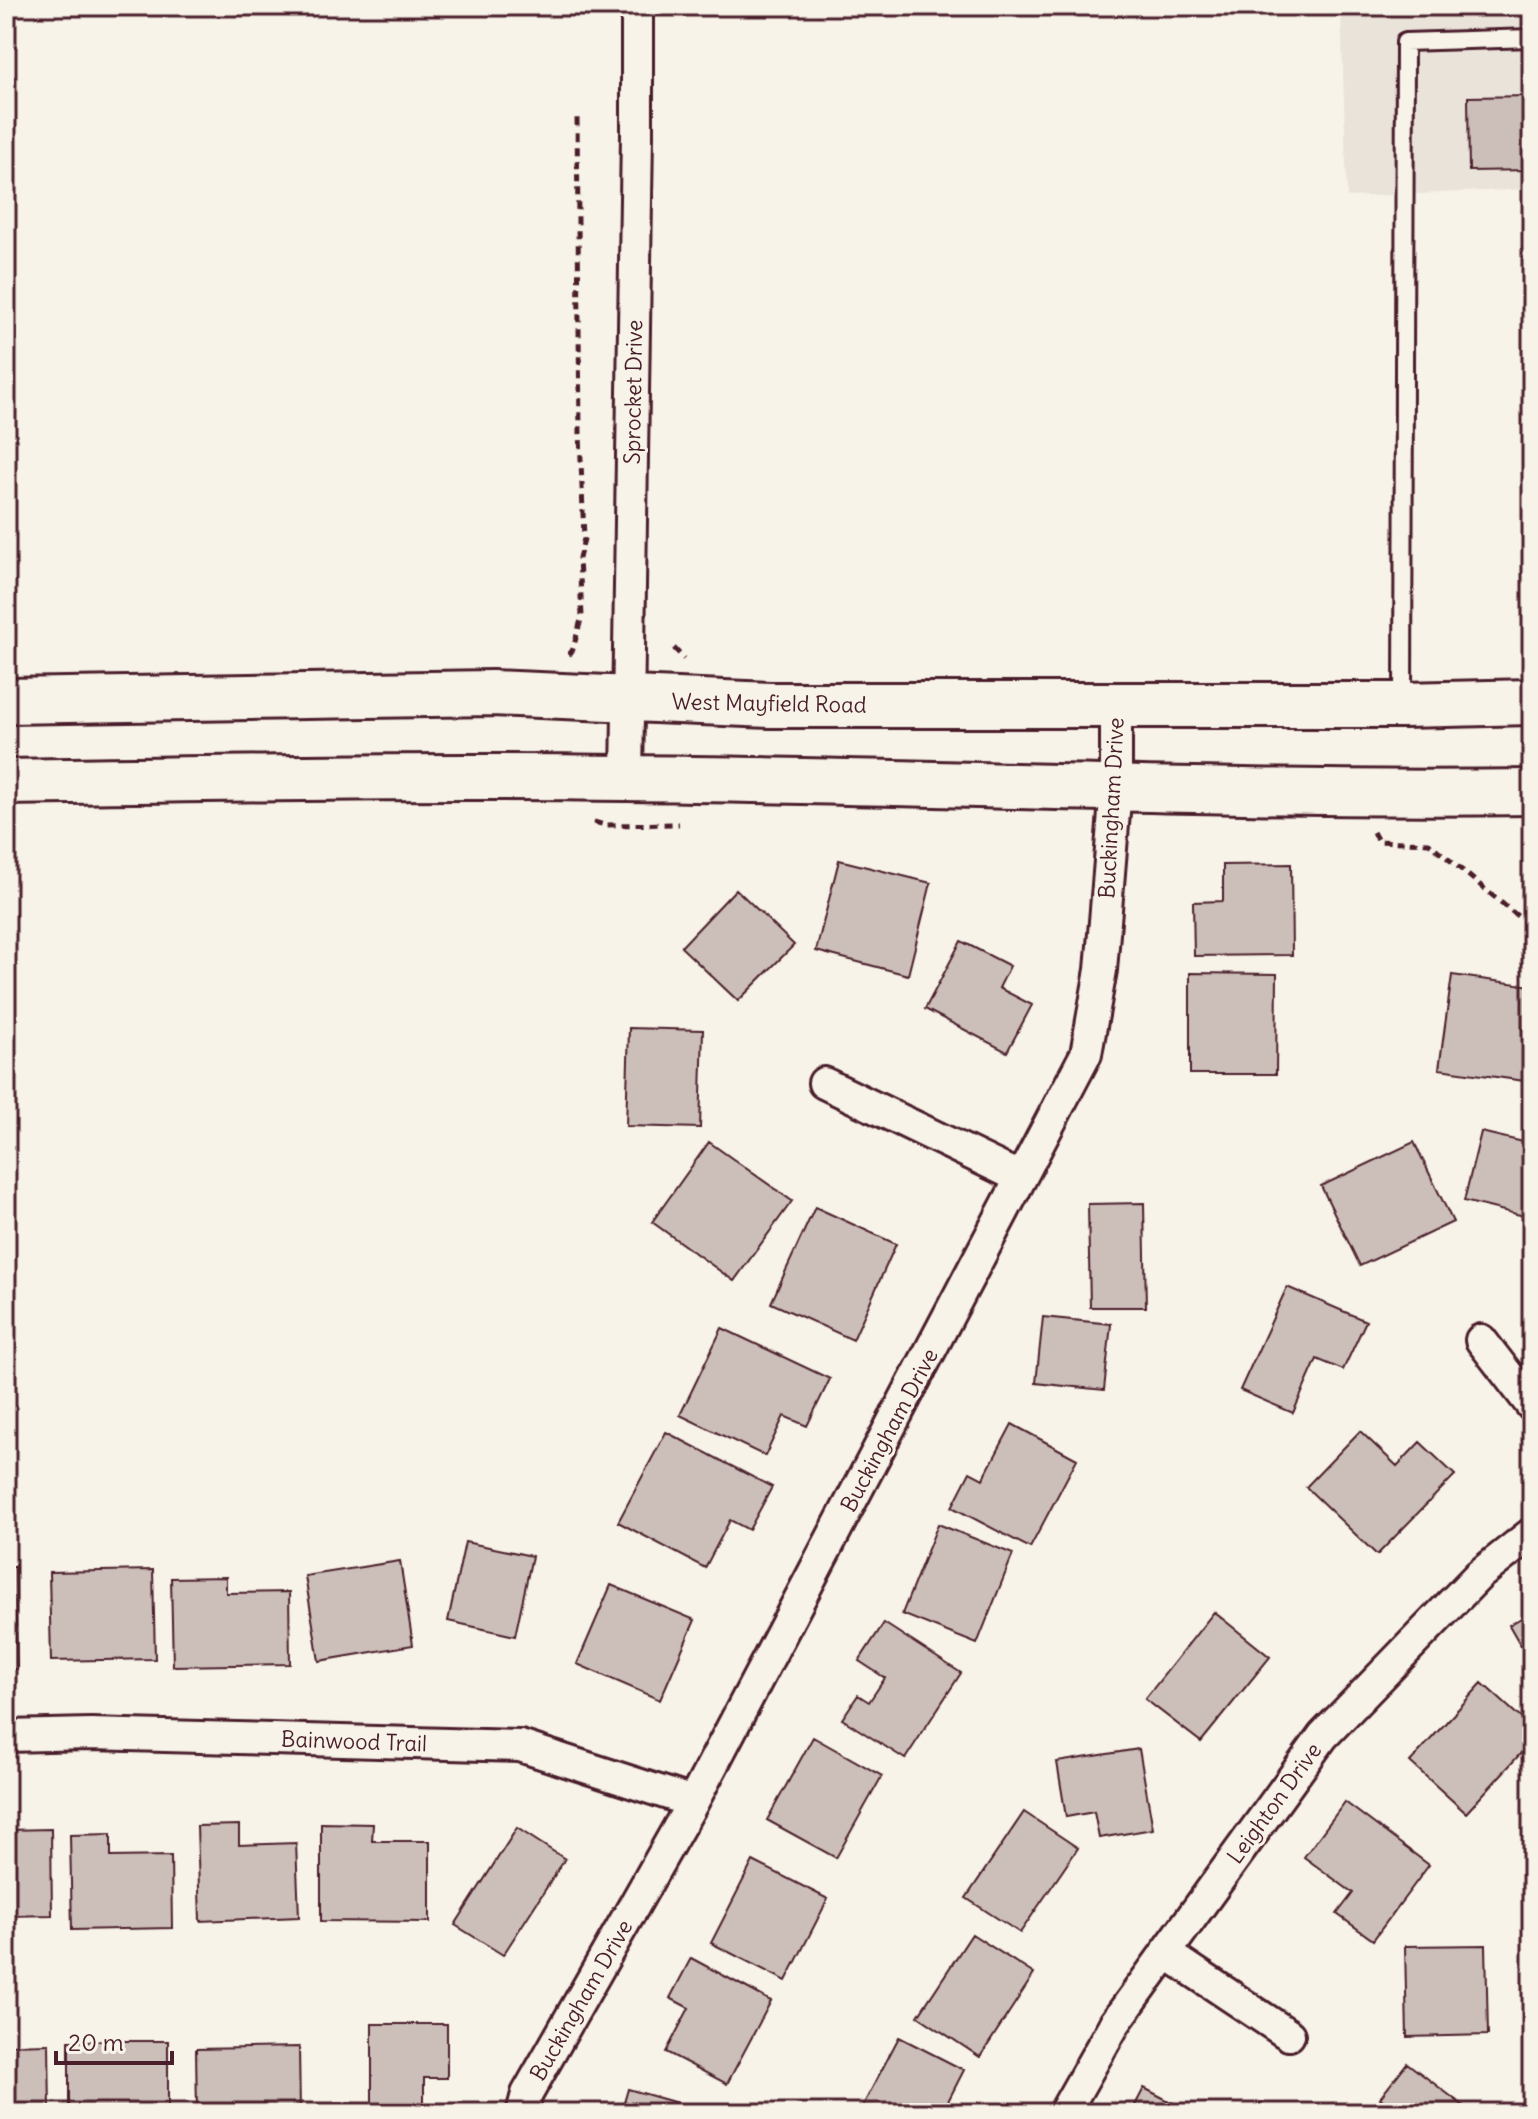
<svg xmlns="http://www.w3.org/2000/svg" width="1538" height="2119" viewBox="0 0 1538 2119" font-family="Delius,sans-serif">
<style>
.built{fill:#eae3da}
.building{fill:#ccbfb9;stroke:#4a1f2b;stroke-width:2}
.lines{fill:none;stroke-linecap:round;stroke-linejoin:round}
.service-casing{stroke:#4a1f2b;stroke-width:22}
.minor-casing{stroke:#4a1f2b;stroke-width:36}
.secondary-casing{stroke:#4a1f2b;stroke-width:50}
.path{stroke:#4a1f2b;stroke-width:5;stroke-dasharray:8 6;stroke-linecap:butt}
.service{stroke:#f7f3e8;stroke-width:16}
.minor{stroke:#f7f3e8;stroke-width:30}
.secondary{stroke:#f7f3e8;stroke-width:44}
.labels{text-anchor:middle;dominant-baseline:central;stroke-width:6;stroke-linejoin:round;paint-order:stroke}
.street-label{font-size:22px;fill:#4a1f2b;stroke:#f7f3e8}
</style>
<rect width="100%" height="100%" fill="#f7f3e8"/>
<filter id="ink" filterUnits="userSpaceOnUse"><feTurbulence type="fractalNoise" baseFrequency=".0125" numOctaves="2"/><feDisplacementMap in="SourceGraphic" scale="16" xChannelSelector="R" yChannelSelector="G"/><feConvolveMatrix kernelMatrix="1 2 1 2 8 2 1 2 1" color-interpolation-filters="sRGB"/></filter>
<g filter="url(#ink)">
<!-- built -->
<path class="built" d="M1341,6H1532V189L1347,197Z"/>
<!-- building -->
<path class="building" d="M1532,96V170L1469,171L1468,97Z
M839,860L931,883L908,975L816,951Z
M1291,864L1292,955L1194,956L1193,902L1223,901V865Z
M736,889L794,945L738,1001L681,947Z
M961,941L1010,966L999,988L1032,1005L1007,1052L925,1009Z
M1190,973L1277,974L1276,1074H1190Z
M1452,975L1532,986V1082L1439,1069Z
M629,1028L703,1030L700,1128L626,1126Z
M1481,1132L1532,1144V1218L1464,1201Z
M709,1142L792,1201L734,1281L652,1222Z
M1414,1142L1453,1222L1360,1266L1321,1186Z
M1144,1203L1146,1307H1090L1088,1204Z
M815,1207L896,1244L853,1340L771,1303Z
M1287,1287L1366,1321L1343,1370L1317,1359L1293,1413L1240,1390Z
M1043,1317L1111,1324L1104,1390L1036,1383Z
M722,1328L830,1379L807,1426L784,1416L765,1456L680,1415Z
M1012,1424L1077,1459L1030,1548L952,1507L970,1472L983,1479Z
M1360,1431L1397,1466L1420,1442L1455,1475L1377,1555L1306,1487Z
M666,1432L772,1487L749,1530L730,1520L705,1568L618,1522Z
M938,1524L1013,1554L977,1644L902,1614Z
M465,1542L532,1556L515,1636L448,1621Z
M400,1561L413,1645L319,1661L305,1576Z
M6,1567H15L17,1669H6Z
M153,1570L155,1659L51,1661L49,1572Z
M226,1577V1593L289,1592L290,1664L173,1666L171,1578Z
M611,1585L695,1620L660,1700L577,1664Z
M1214,1612L1270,1657L1201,1742L1145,1699Z
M1532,1612V1665L1509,1625Z
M884,1623L961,1673L905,1759L842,1719L858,1695L869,1702L885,1678L859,1661Z
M1482,1683L1532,1728V1741L1466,1813L1410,1762Z
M813,1737L882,1776L836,1858L767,1820Z
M1139,1749L1153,1829L1099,1838L1094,1812L1066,1817L1057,1762Z
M1345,1802L1429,1865L1373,1940L1337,1914L1353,1893L1304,1857Z
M1024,1812L1078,1848L1020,1933L966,1898Z
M321,1823L373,1824L372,1841H430V1922L321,1921Z
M239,1825V1845L296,1843L299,1917L200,1921L197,1826Z
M517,1828L565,1859L503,1955L455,1925Z
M51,1829L52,1915L6,1916V1830Z
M111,1834V1857L171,1856L172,1928L72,1930L70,1835Z
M753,1861L828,1899L786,1981L711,1943Z
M972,1934L1034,1974L980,2057L918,2016Z
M1486,1945L1488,2035L1407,2037L1405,1946Z
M691,1958L771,2001L727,2084L666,2052L689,2008L670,1998Z
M372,2024H447V2078H424V2113H372Z
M899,2037L964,2070L942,2113H859Z
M69,2041H168V2113H69Z
M49,2044L50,2113H6V2045Z
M299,2047L300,2113H197L196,2049Z
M1407,2063L1473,2113H1398L1399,2111L1380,2098Z
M1144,2088L1192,2113H1131Z
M628,2089L713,2113H621Z"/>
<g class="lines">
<!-- service casing -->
<g class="service-casing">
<path id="service" d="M1403,703L1405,42L1532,38"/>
</g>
<!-- minor casing -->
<g class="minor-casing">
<path id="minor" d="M627,778L637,135V6
M824,1083L1021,1178
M1481,1340L1532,1406
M6,1736L91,1734L520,1746L693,1802
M1166,1953L1289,2035
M522,2113L527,2094L693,1802L1086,1054L1101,970L1116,788V704
M1064,2113L1115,2023L1323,1736L1479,1575L1532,1533"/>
</g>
<!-- secondary casing -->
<g class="secondary-casing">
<path id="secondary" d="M6,701L492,693L770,705H1403L1532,702
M6,782C213,779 420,775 627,778C929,781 1230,796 1532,792"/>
</g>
<!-- path -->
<path class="path" d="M674,648L684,659
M569,655L573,649L582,616L579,558L584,539L580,434L577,116
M594,822L605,825L679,824
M1373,832L1378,841L1429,843L1532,928"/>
<!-- service -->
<use href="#service" class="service"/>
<!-- minor -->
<use href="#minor" class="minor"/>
<!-- secondary -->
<use href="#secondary" class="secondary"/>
</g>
</g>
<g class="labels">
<!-- street labels -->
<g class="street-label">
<text transform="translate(633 392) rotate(-89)">Sprocket Drive</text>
<text transform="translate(769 703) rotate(1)">West Mayfield Road</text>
<text transform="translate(1111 808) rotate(-87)">Buckingham Drive</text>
<text transform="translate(889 1430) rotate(-62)">Buckingham Drive</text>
<text transform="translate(354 1741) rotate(2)">Bainwood Trail</text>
<text transform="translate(1274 1803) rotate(-54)">Leighton Drive</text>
<text transform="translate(581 2000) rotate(-60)">Buckingham Drive</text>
</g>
</g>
<!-- margin -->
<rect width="1538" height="2119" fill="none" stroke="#f7f3e8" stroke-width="32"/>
<rect x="16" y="16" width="1506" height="2087" fill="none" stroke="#4a1f2b" stroke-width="3" filter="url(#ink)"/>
<!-- scale -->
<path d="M56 2051v12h116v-12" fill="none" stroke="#4a1f2b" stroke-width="4"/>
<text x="68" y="2051" font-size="24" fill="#4a1f2b" stroke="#f7f3e8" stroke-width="6" paint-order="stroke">20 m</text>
</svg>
